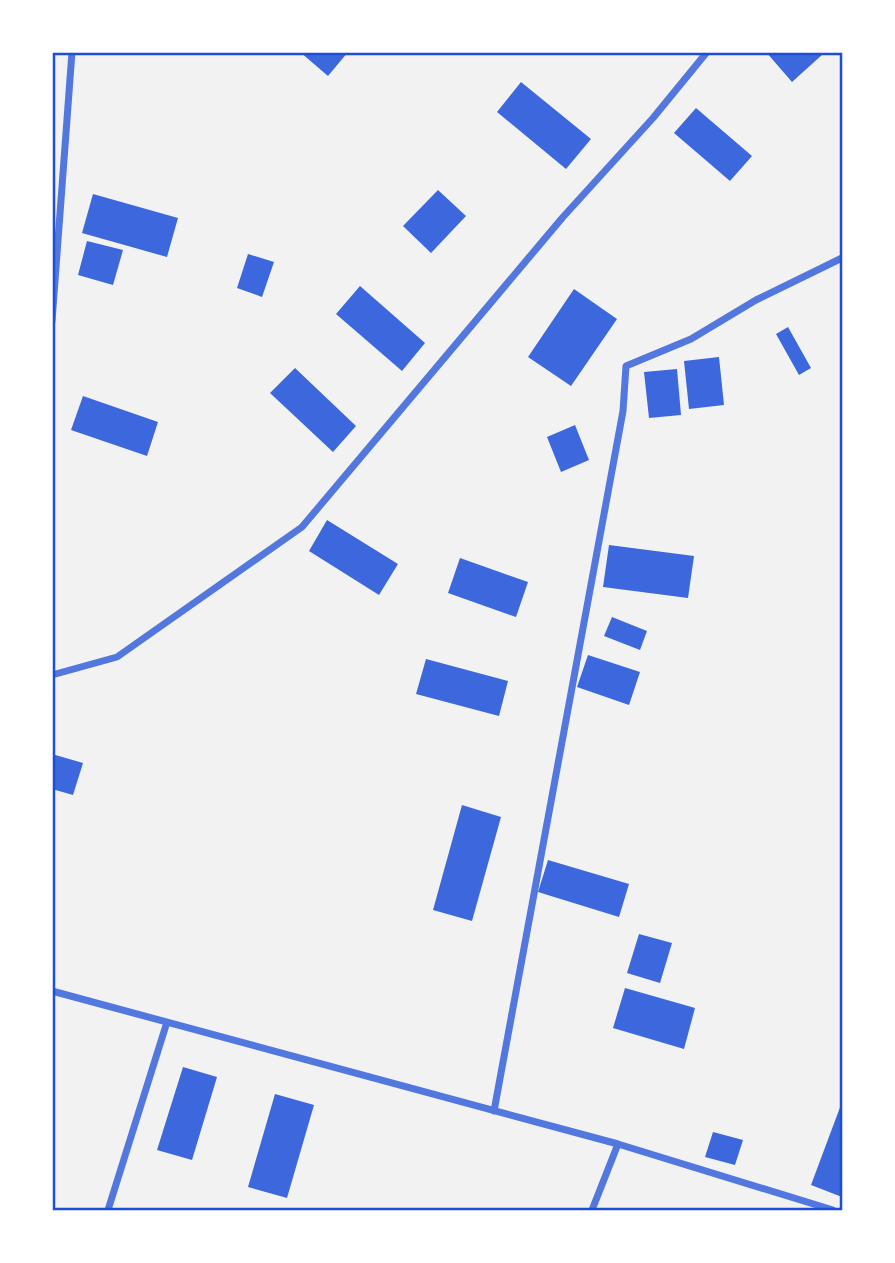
<svg xmlns="http://www.w3.org/2000/svg" width="895" height="1263" viewBox="0 0 895 1263" font-family="Commissioner,sans-serif">
<style>
.building{fill:#3d67dc}
.lines{fill:none;stroke-linecap:round;stroke-linejoin:round}
.minor{stroke:#5277de;stroke-width:7}
.neatline{fill:none;stroke:#1d4ed8;stroke-width:2.5}
</style>
<rect width="100%" height="100%" fill="#f2f2f2"/>
<!-- building -->
<path class="building" d="M300,52H348L328,76Z
M766,52H822L823,54L792,82Z
M521,82L591,139L566,169L497,112Z
M696,108L752,156L730,181L674,133Z
M438,190L466,216L431,253L403,226Z
M93,194L178,218L167,257L82,233Z
M87,241L123,250L113,285L78,275Z
M248,254L274,262L262,297L237,288Z
M360,286L425,343L402,371L336,314Z
M574,289L617,319L571,386L528,357Z
M788,327L811,368L799,375L776,334Z
M719,357L724,405L689,409L684,361Z
M295,368L356,426L333,452L270,393Z
M677,369L681,415L649,418L644,372Z
M83,396L158,422L147,456L71,430Z
M575,425L589,460L561,472L547,437Z
M327,520L398,564L379,595L309,551Z
M609,545L694,556L688,598L603,587Z
M460,558L528,582L516,617L448,593Z
M612,617L647,631L640,650L604,636Z
M588,655L640,672L629,705L577,687Z
M426,659L508,681L499,716L416,694Z
M52,754L83,763L73,795L52,789Z
M462,805L501,817L472,921L433,910Z
M548,860L629,884L619,917L538,892Z
M639,934L672,943L660,983L627,973Z
M625,988L695,1008L684,1049L613,1028Z
M183,1067L217,1077L192,1160L157,1150Z
M275,1094L314,1105L287,1198L248,1187Z
M842,1102V1197L811,1185Z
M713,1132L743,1140L735,1165L705,1157Z"/>
<g class="lines">
<!-- minor -->
<path class="minor" d="M52,321L72,52
M52,675L117,657L302,527L563,217L653,118L707,52
M52,991L618,1144L833,1210
M494,1111L623,411L626,366L691,339L756,300L842,258
M108,1210L167,1022
M592,1210L618,1144"/>
</g>
<!-- border -->
<rect width="895" height="1263" fill="none" stroke="#ffffff" stroke-width="108"/>
<rect x="54" y="54" width="787" height="1155" class="neatline"/>
</svg>
